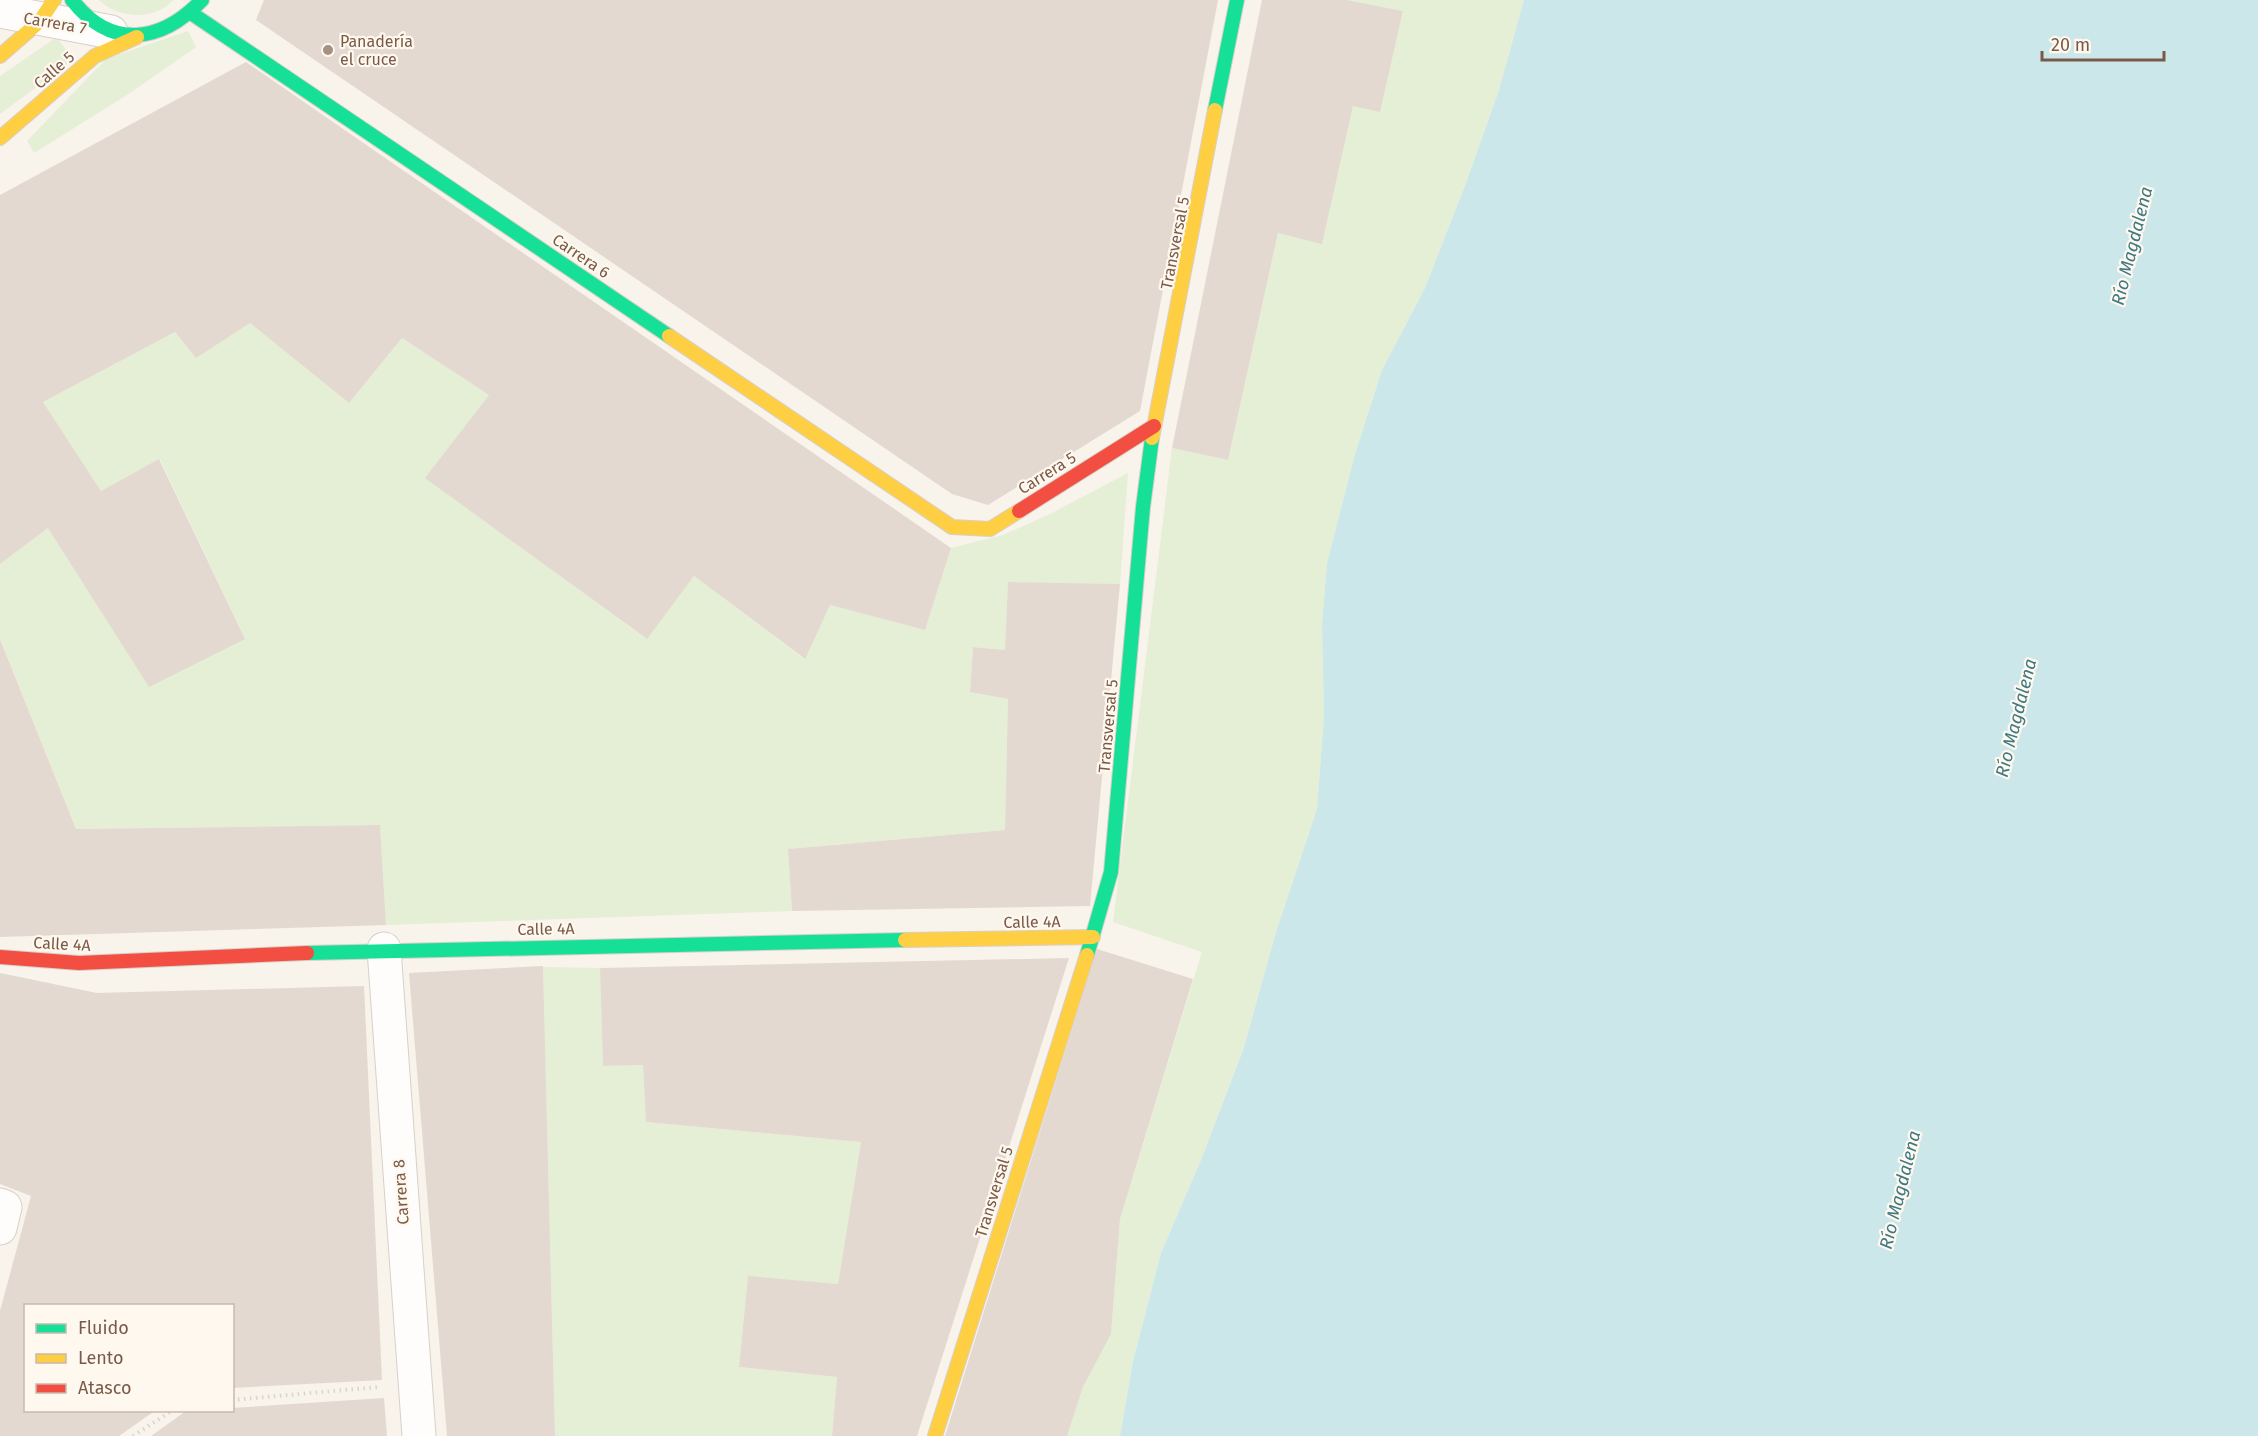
<svg xmlns="http://www.w3.org/2000/svg" width="2258" height="1436" font-family="'Fira Sans',sans-serif">
	<rect width="100%" height="100%" fill="#f8f3eb"/>
	<path fill="#e4efd5" d="M 99,0 L 173,0 C 155,21 118,19 99,0 Z
		M 1347,0 L 1524,0 L 1499,90 L 1466,183 L 1425,288 L 1382,370 L 1355,454 L 1327,563 L 1322,624 L 1324,716 L 1317,809 L 1276,932 L 1243,1049 L 1201,1160 L 1161,1253 L 1133,1360 L 1120,1436 L 1067,1436 L 1083,1387 L 1111,1334 L 1120,1219 L 1202,952 L 1113,922 L 1172,448 L 1228,460 L 1278,233 L 1322,243 L 1353,106 L 1380,111 L 1403,11 Z
		M 188,31 L 196,47 L 130,93 L 34,153 L 27,141 L 106,59 Z
		M 57,37 L 73,60 L 0,114 L 0,76 Z
		M 250,323 L 349,403 L 402,338 L 489,395 L 426,478 L 646,639 L 694,576 L 804,659 L 830,605 L 925,630 L 951,548 L 1003,535 L 1052,513 L 1128,473 L 1120,584 L 1008,583 L 1005,650 L 973,647 L 970,692 L 1008,699 L 1005,830 L 788,849 L 792,911 L 386,925 L 380,825 L 76,829 L 0,638 L 0,564 L 48,528 L 245,639 L 160,459 L 101,491 L 43,402 L 175,332 L 196,357 Z
		M 543,967 L 600,968 L 603,1066 L 643,1065 L 646,1122 L 861,1142 L 838,1284 L 748,1277 L 739,1367 L 837,1377 L 832,1436 L 555,1436 Z"/>
	<path fill="#cce7ea" d="M 1524,0 L 2258,0 L 2258,1436 L 1120,1436 L 1133,1361 L 1161,1253 L 1201,1160 L 1243,1050 L 1276,932 L 1317,809 L 1324,716 L 1322,624 L 1327,563 L 1355,454 L 1382,370 L 1425,288 L 1466,183 L 1499,90 Z"/>
	<path fill="#e3d9d0" d="M 264,0 L 1218,0 L 1140,411 L 988,505 L 952,494 L 256,20 Z
		M 1262,0 L 1347,0 L 1403,11 L 1380,112 L 1353,106 L 1322,244 L 1278,233 L 1228,460 L 1172,448 Z
		M 246,62 L 951,548 L 925,630 L 830,605 L 805,659 L 694,576 L 647,639 L 425,478 L 489,395 L 402,338 L 349,403 L 250,323 L 196,358 L 175,332 L 43,402 L 101,491 L 159,459 L 245,639 L 149,687 L 48,528 L 0,564 L 0,195 Z
		M 1008,582 L 1120,584 L 1090,906 L 792,911 L 788,849 L 1005,830 L 1008,699 L 970,692 L 973,647 L 1005,650 Z
		M 0,639 L 76,829 L 380,825 L 386,925 L 0,937 Z
		M 1097,949 L 1193,979 L 1120,1219 L 1111,1334 L 1083,1387 L 1067,1436 L 945,1436 Z
		M 1069,958 L 917,1436 L 832,1436 L 837,1377 L 739,1367 L 748,1276 L 838,1284 L 861,1142 L 646,1122 L 643,1065 L 603,1066 L 600,968 Z
		M 543,966 L 555,1436 L 447,1436 L 409,973 Z
		M 0,973 L 97,993 L 364,986 L 382,1380 L 232,1388 L 232,1306 L 26,1306 L 26,1410 L 156,1410 L 119,1436 L 0,1436 L 0,1311 L 31,1196 L 0,1184 Z
		M 384,1398 L 387,1436 L 151,1436 L 186,1411 L 232,1410 L 232,1408 Z"/>
	<g fill="none" stroke-linecap="round" stroke-linejoin="round">
		<g stroke="#d7d0c9" stroke-width="35">
			<path id="street" d="M 0,11 L 111,32
				M 384,949 L 419,1436
				M 0,1205 L 5,1207 L 0,1228"/>
		</g>
		<g stroke="#d8d0c8" stroke-width="16">
			<path id="fast" d="M 72,0 C 111,50 161,43 202,0
				M 191,13 L 669,336
				M 1215,110 L 1237,0
				M 307,953 L 905,940
				M 1087,955 L 1111,872 L 1143,507 L 1152,438"/>
		</g>
		<g stroke="#d8d0c8" stroke-width="16">
			<path id="slow" d="M 0,56 L 40,21 L 54,0
				M 0,138 L 95,56 L 137,37
				M 669,336 L 952,527 L 990,529 L 1019,511
				M 1152,438 L 1215,110
				M 905,940 L 1093,937
				M 935,1436 L 1087,955"/>
		</g>
		<g stroke="#d8d0c8" stroke-width="16">
			<path id="jam" d="M 1019,511 L 1154,426
				M 0,957 L 79,963 L 307,953"/>
		</g>
		<path stroke="#dbd3cd" stroke-width="4" stroke-dasharray="1.5 4.5" stroke-linecap="butt" d="M 232,1400 L 379,1387
			M 133,1436 L 173,1410"/>
		<use href="#street" stroke="#fefdfc" stroke-width="33"/>
		<use href="#fast" stroke="#16e098" stroke-width="14"/>
		<use href="#slow" stroke="#ffcf43" stroke-width="14"/>
		<use href="#jam" stroke="#f24e42" stroke-width="14"/>
	</g>
	<circle fill="#a59082" stroke="#fff8ee" stroke-width="2" cx="328" cy="50" r="6"/>
	<g text-anchor="middle" dominant-baseline="central" stroke-width="4.5" stroke-linejoin="round" paint-order="stroke">
		<g font-size="16" fill="#795a49" stroke="#fff8ee">
			<text transform="translate(55 23) rotate(10)">Carrera 7</text>
			<text transform="translate(54 70) rotate(-41)">Calle 5</text>
			<text transform="translate(1175 243) rotate(-79)">Transversal 5</text>
			<text transform="translate(581 256) rotate(34)">Carrera 6</text>
			<text transform="translate(1047 473) rotate(-32)">Carrera 5</text>
			<text transform="translate(1108 726) rotate(-85)">Transversal 5</text>
			<text transform="translate(1032 922) rotate(-1)">Calle 4A</text>
			<text transform="translate(546 929) rotate(-1)">Calle 4A</text>
			<text transform="translate(62 944) rotate(3)">Calle 4A</text>
			<text transform="translate(401 1192) rotate(-94)">Carrera 8</text>
			<text transform="translate(994 1192) rotate(-73)">Transversal 5</text>
		</g>
		<g font-size="16" fill="#795a49" stroke="#fff8ee" text-anchor="start">
			<text x="340" y="41">Panadería<tspan x="340" dy="18">el cruce</tspan></text>
		</g>
		<g font-size="18" font-style="italic" fill="#3e7a86" stroke="#fff8ee">
			<text transform="translate(2132 246) rotate(-76)">Río Magdalena</text>
			<text transform="translate(2016 718) rotate(-76)">Río Magdalena</text>
			<text transform="translate(1900 1190) rotate(-76)">Río Magdalena</text>
		</g>
	</g>
	<rect x="24" y="1304" width="210" height="108" fill="#fff8ee" stroke="#c9b9ac" stroke-width="1.5"/>
	<rect x="36" y="1324" width="30" height="9" fill="#16e098" stroke="#c9b9ac" stroke-width="1.5"/>
	<text x="78" y="1334" font-size="18" fill="#795a49">Fluido</text>
	<rect x="36" y="1354" width="30" height="9" fill="#ffcf43" stroke="#c9b9ac" stroke-width="1.5"/>
	<text x="78" y="1364" font-size="18" fill="#795a49">Lento</text>
	<rect x="36" y="1384" width="30" height="9" fill="#f24e42" stroke="#c9b9ac" stroke-width="1.5"/>
	<text x="78" y="1394" font-size="18" fill="#795a49">Atasco</text>
	<path d="M2042 51v9h122v-9" fill="none" stroke="#795a49" stroke-width="3"/>
	<text x="2051" y="51" font-size="18" fill="#795a49" stroke="#fff8ee" stroke-width="4.5" paint-order="stroke">20 m</text>
</svg>
